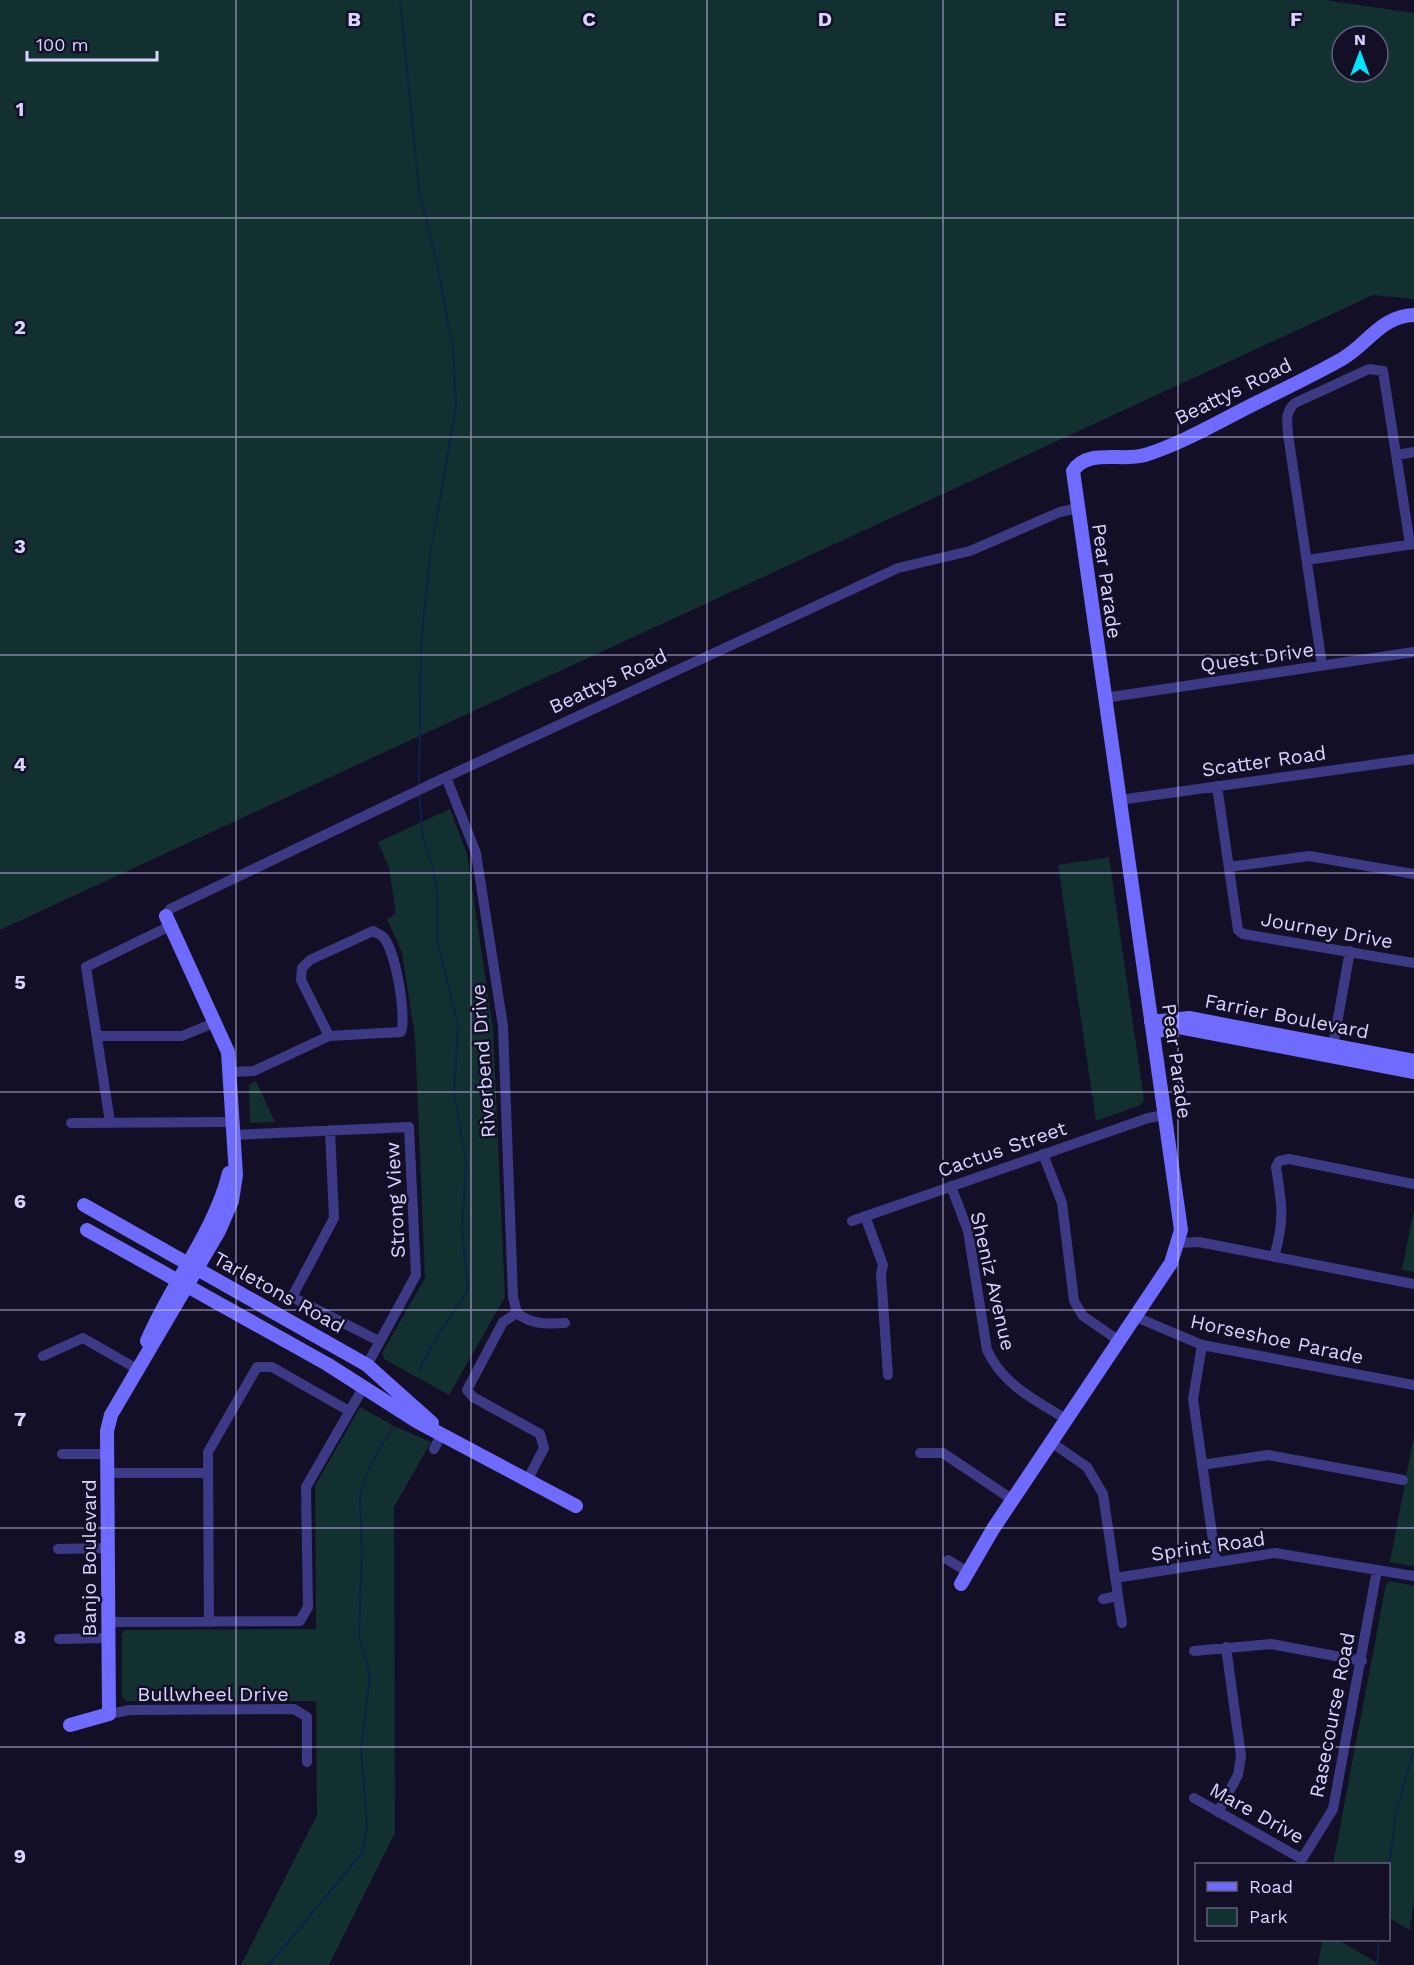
<svg xmlns="http://www.w3.org/2000/svg" width="1414" height="1965" font-family="'Work Sans',sans-serif">
	<rect width="100%" height="100%" fill="#130f26"/>
	<path fill="#12302f" fill-rule="evenodd" d="M 0,0 L 1324,0 L 1414,13 L 1414,299 L 1373,295 L 0,930 ZM 1342,36 L 1378,36 L 1378,72 L 1342,72 Z
		M 450,809 L 467,854 L 493,1029 L 505,1297 L 449,1395 L 384,1359 L 382,1353 L 425,1278 L 415,1037 L 402,953 L 387,919 L 396,914 L 389,868 L 378,842 Z
		M 1109,857 L 1144,1100 L 1141,1105 L 1096,1121 L 1058,865 Z
		M 256,1081 L 275,1122 L 250,1123 L 249,1085 Z
		M 1414,1209 L 1414,1272 L 1402,1270 Z
		M 360,1407 L 396,1427 L 431,1442 L 394,1507 L 395,1833 L 329,1965 L 241,1965 L 317,1815 L 316,1701 L 126,1701 L 122,1697 L 122,1634 L 125,1630 L 316,1629 L 315,1486 Z
		M 1414,1435 L 1414,1565 L 1412,1566 L 1390,1562 Z
		M 1390,1581 L 1414,1586 L 1414,1899 L 1410,1930 L 1389,1918 L 1388,1864 L 1333,1864 L 1386,1584 Z
		M 1322,1940 L 1338,1940 L 1381,1965 L 1318,1965 Z"/>
	<g fill="none" stroke-linecap="round" stroke-linejoin="round">
		<path stroke="#0c2248" stroke-width="2" d="M 400,0 L 419,190 L 437,263 L 453,349 L 456,407 L 430,555 L 421,642 L 419,785
			M 418,1372 L 438,1335 L 467,1292 L 467,1281 L 462,1229 L 466,1162 L 454,1092 L 458,1026 L 437,939 L 437,891 L 432,865 L 423,839 L 419,793
			M 1388,1876 L 1396,1813 L 1414,1749
			M 269,1965 L 362,1853 L 367,1825 L 361,1750 L 370,1675 L 359,1636 L 362,1550 L 360,1494 L 369,1468 L 393,1426
			M 1377,1965 L 1379,1940"/>
		<path stroke="#3d3a85" stroke-width="10" d="M 1397,455 L 1414,452
			M 1307,560 L 1414,544
			M 1322,665 L 1288,434 C 1287,421 1285,412 1295,403 L 1369,369 L 1383,371 L 1410,544
			M 1104,698 L 1414,652
			M 446,777 L 476,853 L 503,1026 L 513,1297 L 517,1313
			M 1217,786 L 1238,930 L 1243,934 L 1414,963
			M 1119,800 L 1414,759
			M 1229,867 L 1309,856 L 1414,874
			M 166,916 L 170,909 L 442,779 L 898,568 L 970,551 L 1060,512 L 1078,508
			M 97,1036 L 182,1036 L 216,1022
			M 1332,1051 L 1350,951
			M 231,1072 L 254,1071 L 329,1036 L 401,1032 C 407,1017 395,946 382,936 C 380,934 376,933 373,931 L 310,960 L 302,968 L 301,980 L 329,1036
			M 110,1122 L 86,967 L 170,926
			M 71,1123 L 232,1122
			M 330,1130 L 334,1218 L 292,1297 L 379,1341
			M 233,1135 L 409,1127 L 416,1275 L 367,1365
			M 1043,1154 L 1062,1203 L 1074,1301 L 1083,1316 L 1118,1340
			M 951,1186 L 968,1231 L 987,1350 C 1003,1385 1035,1400 1066,1419
			M 865,1216 L 883,1265 L 881,1274 L 888,1375
			M 852,1221 L 1148,1118 L 1165,1115
			M 1179,1243 L 1199,1242 L 1414,1284
			M 1274,1257 C 1285,1219 1282,1205 1276,1167 L 1279,1161 L 1289,1159 L 1414,1184
			M 517,1313 L 503,1322 L 467,1390 L 473,1397 L 540,1434 L 544,1448 L 528,1479
			M 517,1313 C 532,1325 546,1324 565,1323
			M 1136,1317 L 1202,1345 L 1414,1385
			M 1202,1345 L 1193,1399 L 1216,1562
			M 43,1356 L 83,1338 L 137,1369
			M 1051,1442 L 1087,1467 L 1103,1494 L 1122,1623
			M 434,1449 L 442,1433
			M 920,1453 L 943,1453 L 1013,1500
			M 62,1454 L 108,1454
			M 1202,1465 L 1268,1455 L 1403,1480
			M 108,1473 L 208,1473
			M 58,1549 L 108,1548
			M 948,1560 L 968,1572
			M 1115,1578 L 1275,1553 L 1414,1576
			M 1103,1599 L 1117,1596
			M 108,1622 L 300,1621 L 308,1607 L 306,1487 L 363,1388
			M 209,1622 L 208,1452 L 257,1367 L 272,1367 L 349,1411
			M 59,1639 L 108,1638
			M 1194,1651 L 1271,1644 L 1362,1661
			M 109,1714 L 130,1710 L 294,1709 L 307,1717 L 307,1762
			M 1194,1798 L 1302,1859 L 1333,1809 L 1377,1570
			M 1218,1812 L 1238,1775 L 1241,1756 L 1226,1647"/>
		<path stroke="#6f6bff" stroke-width="14" d="M 1151,1022 L 1189,1018 L 1414,1061
			M 1153,1032 L 1179,1027 L 1414,1072
			M 84,1205 L 367,1365 L 432,1423
			M 87,1230 L 327,1364 L 418,1422 L 576,1506
			M 147,1341 C 171,1284 215,1231 229,1173
			M 961,1584 L 993,1529 L 1171,1263 L 1181,1230 L 1073,471 C 1088,448 1121,462 1145,455 C 1180,444 1215,424 1248,407 C 1280,391 1312,376 1342,359 C 1368,344 1381,316 1414,315
			M 70,1725 L 109,1714 L 107,1431 L 111,1415 L 219,1231 L 232,1201 L 236,1175 L 228,1052 L 166,916"/>
	</g>
	<path fill="none" stroke="#d9d4ff" stroke-width="1.5" stroke-opacity="0.55" d="M 236,0 L 236,1965M 471,0 L 471,1965M 707,0 L 707,1965M 943,0 L 943,1965M 1178,0 L 1178,1965M 0,218 L 1414,218M 0,437 L 1414,437M 0,655 L 1414,655M 0,873 L 1414,873M 0,1092 L 1414,1092M 0,1310 L 1414,1310M 0,1528 L 1414,1528M 0,1747 L 1414,1747"/>
	<g text-anchor="middle" dominant-baseline="central" stroke-width="5" stroke-linejoin="round" paint-order="stroke">
		<g font-size="20" fill="#d9d4ff" stroke="#130f26">
			<text transform="translate(1233 391) rotate(-26)">Beattys Road</text>
			<text transform="translate(1107 581) rotate(82)">Pear Parade</text>
			<text transform="translate(1257 657) rotate(-8)">Quest Drive</text>
			<text transform="translate(608 681) rotate(-25)">Beattys Road</text>
			<text transform="translate(1264 761) rotate(-8)">Scatter Road</text>
			<text transform="translate(1327 930) rotate(10)">Journey Drive</text>
			<text transform="translate(1287 1016) rotate(11)">Farrier Boulevard</text>
			<text transform="translate(483 1061) rotate(-94)">Riverbend Drive</text>
			<text transform="translate(1177 1061) rotate(82)">Pear Parade</text>
			<text transform="translate(1002 1149) rotate(-19)">Cactus Street</text>
			<text transform="translate(395 1200) rotate(-93)">Strong View</text>
			<text transform="translate(993 1281) rotate(77)">Sheniz Avenue</text>
			<text transform="translate(279 1292) rotate(29)">Tarletons Road</text>
			<text transform="translate(1277 1339) rotate(12)">Horseshoe Parade</text>
			<text transform="translate(1208 1546) rotate(-8)">Sprint Road</text>
			<text transform="translate(89 1558) rotate(-90)">Banjo Boulevard</text>
			<text x="213" y="1694">Bullwheel Drive</text>
			<text transform="translate(1332 1715) rotate(-79)">Rasecourse Road</text>
			<text transform="translate(1257 1813) rotate(29)">Mare Drive</text>
		</g>
	</g>
	<g font-size="20" text-anchor="middle" font-weight="bold" fill="#d9d4ff" stroke="#130f26" stroke-width="5" stroke-linejoin="round" paint-order="stroke">
		<text x="354" y="26">B</text>
		<text x="589" y="26">C</text>
		<text x="825" y="26">D</text>
		<text x="1060" y="26">E</text>
		<text x="1296" y="26">F</text>
		<text x="20" y="116">1</text>
		<text x="20" y="334">2</text>
		<text x="20" y="553">3</text>
		<text x="20" y="771">4</text>
		<text x="20" y="989">5</text>
		<text x="20" y="1208">6</text>
		<text x="20" y="1426">7</text>
		<text x="20" y="1644">8</text>
		<text x="20" y="1863">9</text>
	</g>
	<rect x="1195" y="1863" width="195" height="78" fill="#130f26" stroke="#625e7d" stroke-width="1.5"/>
	<rect x="1207" y="1882" width="30" height="9" fill="#6f6bff" stroke="#625e7d" stroke-width="1.5"/>
	<text x="1249" y="1893" font-size="18" fill="#d9d4ff">Road</text>
	<rect x="1207" y="1908" width="30" height="18" fill="#12302f" stroke="#625e7d" stroke-width="1.5"/>
	<text x="1249" y="1923" font-size="18" fill="#d9d4ff">Park</text>
	<g transform="translate(1360 54)"><circle r="28" fill="#130f26" stroke="#625e7d" stroke-width="1.5"/>
	<path d="M0-4.5L10 22L0 15L-10 22Z" fill="#00e5ff"/>
	<text y="-9" font-size="16" font-weight="bold" text-anchor="middle" fill="#d9d4ff">N</text>
	</g>
	<path d="M27 51v9h130v-9" fill="none" stroke="#d9d4ff" stroke-width="3"/>
	<text x="36" y="51" font-size="18" fill="#d9d4ff" stroke="#130f26" stroke-width="4.5" paint-order="stroke">100 m</text>
</svg>
